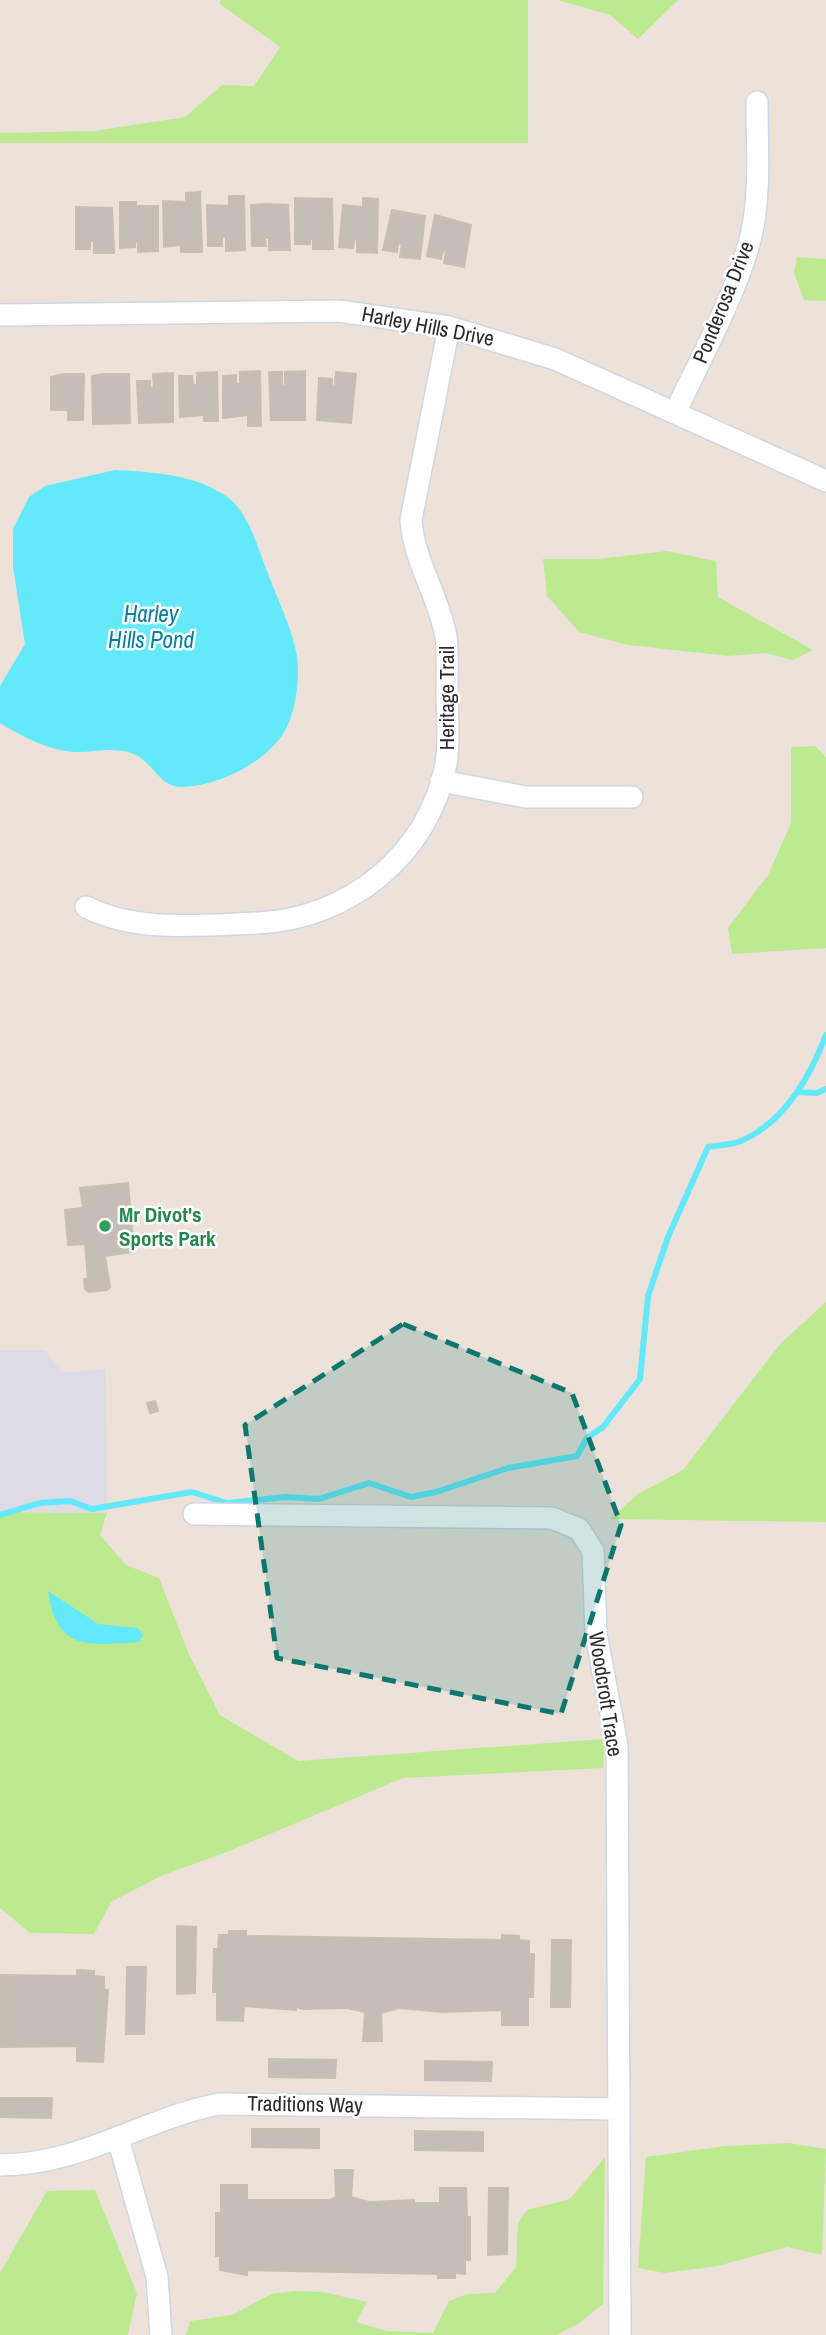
<svg xmlns="http://www.w3.org/2000/svg" width="826" height="2335" font-family="'Archivo Narrow',sans-serif">
	<rect width="100%" height="100%" fill="#ede2da"/>
	<path fill="#dddbe5" d="M 0,1350 L 45,1350 L 62,1373 L 106,1369 L 107,1513 L 0,1512 Z"/>
	<path fill="#bde991" d="M 221,0 L 528,0 L 528,143 L 0,143 L 0,133 L 94,131 L 185,117 L 222,85 L 254,86 L 280,47 L 220,4 Z
		M 558,0 L 678,0 L 638,39 L 610,15 Z
		M 797,257 L 826,259 L 826,301 L 804,300 L 794,273 Z
		M 667,551 L 716,561 L 718,597 L 813,650 L 793,660 L 765,653 L 729,656 L 628,645 L 579,632 L 547,596 L 543,559 L 597,559 Z
		M 815,746 L 826,757 L 826,948 L 732,954 L 728,928 L 768,875 L 791,823 L 791,747 Z
		M 826,1302 L 826,1522 L 610,1519 L 638,1494 L 683,1470 L 780,1344 Z
		M 0,1512 L 107,1513 L 100,1535 L 126,1565 L 159,1578 L 188,1652 L 220,1715 L 298,1761 L 605,1739 L 603,1768 L 403,1778 L 227,1852 L 163,1875 L 111,1902 L 94,1934 L 30,1933 L 0,1908 Z
		M 789,2143 L 826,2149 L 822,2255 L 787,2247 L 718,2266 L 665,2273 L 638,2268 L 646,2157 L 725,2146 Z
		M 605,2157 L 603,2304 L 578,2324 L 556,2335 L 186,2335 L 190,2321 L 232,2315 L 271,2294 L 294,2291 L 323,2292 L 367,2302 L 356,2322 L 387,2331 L 433,2333 L 449,2301 L 467,2294 L 495,2293 L 516,2267 L 518,2223 L 527,2210 L 570,2199 Z
		M 95,2190 L 137,2293 L 128,2335 L 0,2335 L 0,2273 L 47,2191 Z"/>
	<path fill="#63e9fa" d="M 115,470 C 152,472 191,474 223,494 C 248,509 257,546 267,571 C 277,599 292,627 297,656 C 300,679 296,714 283,734 C 263,764 218,786 182,787 C 159,788 152,759 131,753 C 114,747 96,752 79,752 C 54,753 20,736 0,723 L 0,686 L 25,644 L 13,567 L 13,529 L 29,497 L 45,486 Z
		M 48,1591 L 98,1624 L 138,1628 L 143,1635 L 139,1642 C 87,1645 57,1652 48,1591 Z"/>
	<g fill="none" stroke-linecap="round" stroke-linejoin="round">
		<path stroke="#63e9fa" stroke-width="6" d="M 797,1092 L 817,1093 L 826,1089
			M 0,1515 L 40,1503 L 70,1501 L 92,1509 L 192,1492 L 227,1503 L 286,1497 L 319,1499 L 369,1483 L 411,1497 L 436,1492 L 508,1468 L 577,1456 L 587,1438 L 603,1427 L 640,1379 L 648,1296 L 668,1237 L 708,1147 C 718,1145 732,1145 741,1141 C 785,1122 810,1077 826,1035"/>
	</g>
	<path fill="#c5beb6" stroke="#c9beb4" stroke-width="2" d="M 200,192 L 202,252 L 181,252 L 181,245 L 164,247 L 163,201 L 186,202 L 186,193 Z
		M 229,196 L 244,196 L 245,250 L 226,251 L 226,237 L 222,237 L 222,246 L 208,246 L 207,205 L 229,206 Z
		M 295,198 L 332,199 L 333,249 L 313,249 L 313,239 L 310,239 L 310,244 L 295,244 Z
		M 363,198 L 378,199 L 377,253 L 357,252 L 357,240 L 354,239 L 353,248 L 339,247 L 343,205 L 363,207 Z
		M 120,202 L 136,202 L 136,206 L 158,206 L 158,251 L 138,252 L 138,242 L 135,242 L 135,247 L 120,248 Z
		M 265,204 L 288,205 L 290,250 L 269,250 L 269,238 L 265,238 L 266,246 L 252,246 L 251,205 Z
		M 76,207 L 112,208 L 114,253 L 94,253 L 94,241 L 90,241 L 90,249 L 76,249 Z
		M 392,210 L 425,216 L 420,259 L 400,257 L 402,244 L 398,243 L 397,252 L 383,250 Z
		M 435,215 L 471,225 L 464,267 L 444,263 L 446,251 L 443,250 L 441,259 L 427,256 Z
		M 260,371 L 261,426 L 248,426 L 248,415 L 223,418 L 223,376 L 236,375 L 236,384 L 240,384 L 240,372 Z
		M 305,371 L 305,420 L 271,420 L 269,372 L 282,372 L 282,386 L 285,386 L 285,372 Z
		M 217,372 L 218,421 L 204,421 L 204,415 L 180,417 L 179,376 L 192,376 L 193,385 L 197,385 L 197,373 Z
		M 336,372 L 356,374 L 351,423 L 317,420 L 319,378 L 332,379 L 332,386 L 335,386 Z
		M 173,373 L 173,422 L 139,423 L 137,381 L 150,381 L 150,388 L 154,388 L 153,374 Z
		M 64,374 L 84,374 L 83,420 L 68,420 L 68,410 L 51,410 L 51,377 Z
		M 103,374 L 129,374 L 130,423 L 93,424 L 92,376 Z
		M 128,1183 L 134,1252 L 105,1256 L 110,1287 L 107,1290 L 89,1292 L 85,1289 L 84,1279 L 88,1279 L 85,1244 L 68,1245 L 65,1210 L 83,1208 L 80,1188 Z
		M 155,1401 L 158,1411 L 150,1413 L 147,1403 Z
		M 177,1926 L 196,1927 L 195,1993 L 177,1994 Z
		M 229,1931 L 246,1931 L 246,1936 L 502,1940 L 502,1935 L 519,1936 L 519,1940 L 529,1941 L 529,1954 L 534,1954 L 533,1997 L 528,1997 L 528,2025 L 502,2025 L 502,2010 L 443,2012 L 399,2008 L 381,2013 L 382,2041 L 363,2041 L 365,2012 L 347,2008 L 303,2009 L 296,2007 L 296,2010 L 244,2006 L 243,2021 L 217,2020 L 217,1992 L 213,1992 L 214,1949 L 218,1949 L 219,1935 L 229,1935 Z
		M 552,1940 L 571,1940 L 570,2007 L 551,2007 Z
		M 127,1967 L 146,1967 L 144,2034 L 126,2034 Z
		M 77,1970 L 94,1971 L 94,1976 L 104,1977 L 104,1990 L 108,1990 L 103,2062 L 77,2061 L 77,2046 L 0,2047 L 0,1975 L 77,1976 Z
		M 269,2059 L 336,2060 L 335,2078 L 269,2077 Z
		M 425,2061 L 492,2062 L 491,2081 L 425,2080 Z
		M 0,2098 L 52,2098 L 51,2118 L 0,2117 Z
		M 252,2129 L 319,2129 L 319,2148 L 252,2147 Z
		M 415,2131 L 483,2132 L 483,2151 L 415,2150 Z
		M 335,2170 L 353,2170 L 351,2197 L 369,2202 L 414,2200 L 414,2203 L 440,2203 L 440,2188 L 466,2188 L 467,2217 L 470,2217 L 470,2260 L 465,2260 L 465,2274 L 455,2273 L 455,2278 L 438,2278 L 438,2274 L 247,2270 L 247,2275 L 220,2270 L 220,2256 L 216,2256 L 216,2213 L 221,2213 L 221,2185 L 247,2185 L 247,2200 L 330,2200 L 336,2197 Z
		M 489,2188 L 508,2188 L 507,2254 L 488,2255 Z"/>
	<g fill="none" stroke-linecap="round" stroke-linejoin="round">
		<g stroke="#cfd6e4" stroke-width="24">
			<path id="minor" d="M 0,315 L 339,311 L 449,327 L 555,359 L 826,481
				M 675,413 C 700,359 746,277 754,220 C 760,182 757,141 757,102
				M 441,781 L 526,797 L 632,797
				M 86,907 C 138,933 201,925 258,923 C 348,919 429,855 446,764 C 450,740 447,714 447,690 C 447,672 448,654 446,637 C 439,596 414,562 411,520 L 449,327
				M 194,1514 L 552,1518 L 579,1529 L 593,1551 L 596,1634 L 617,1745 L 620,2335
				M 118,2138 L 157,2277 L 161,2335
				M 0,2165 C 81,2165 142,2119 219,2104 L 619,2109"/>
		</g>
		<use href="#minor" stroke="#fff" stroke-width="21"/>
	</g>
	<path fill="#0f766e" fill-opacity="0.2" stroke="#0f766e" stroke-width="5" stroke-dasharray="14 9" stroke-linejoin="round" d="M 403,1324 L 572,1393 L 621,1525 L 561,1714 L 277,1658 L 245,1425 Z"/>
	<circle fill="#2e9e5b" stroke="#fff" stroke-width="2.5" cx="105" cy="1226" r="7"/>
	<g text-anchor="middle" dominant-baseline="central" stroke-width="5" stroke-linejoin="round" paint-order="stroke">
		<g font-size="21" fill="#2a2a2a" stroke="#fff">
			<text transform="translate(723 302) rotate(-68)">Ponderosa Drive</text>
			<text transform="translate(428 326) rotate(11)">Harley Hills Drive</text>
			<text transform="translate(446 698) rotate(-90)">Heritage Trail</text>
			<text transform="translate(606 1694) rotate(81)">Woodcroft Trace</text>
			<text transform="translate(305 2104) rotate(1)">Traditions Way</text>
		</g>
		<g font-size="21" font-weight="bold" fill="#27864d" stroke="#fff" text-anchor="start">
			<text x="119" y="1214">Mr Divot's<tspan x="119" dy="24">Sports Park</tspan></text>
		</g>
		<g font-size="23" font-style="italic" fill="#0281a0" stroke="#fff">
			<text x="151" y="613">Harley<tspan x="151" dy="26">Hills Pond</tspan></text>
		</g>
	</g>
</svg>
